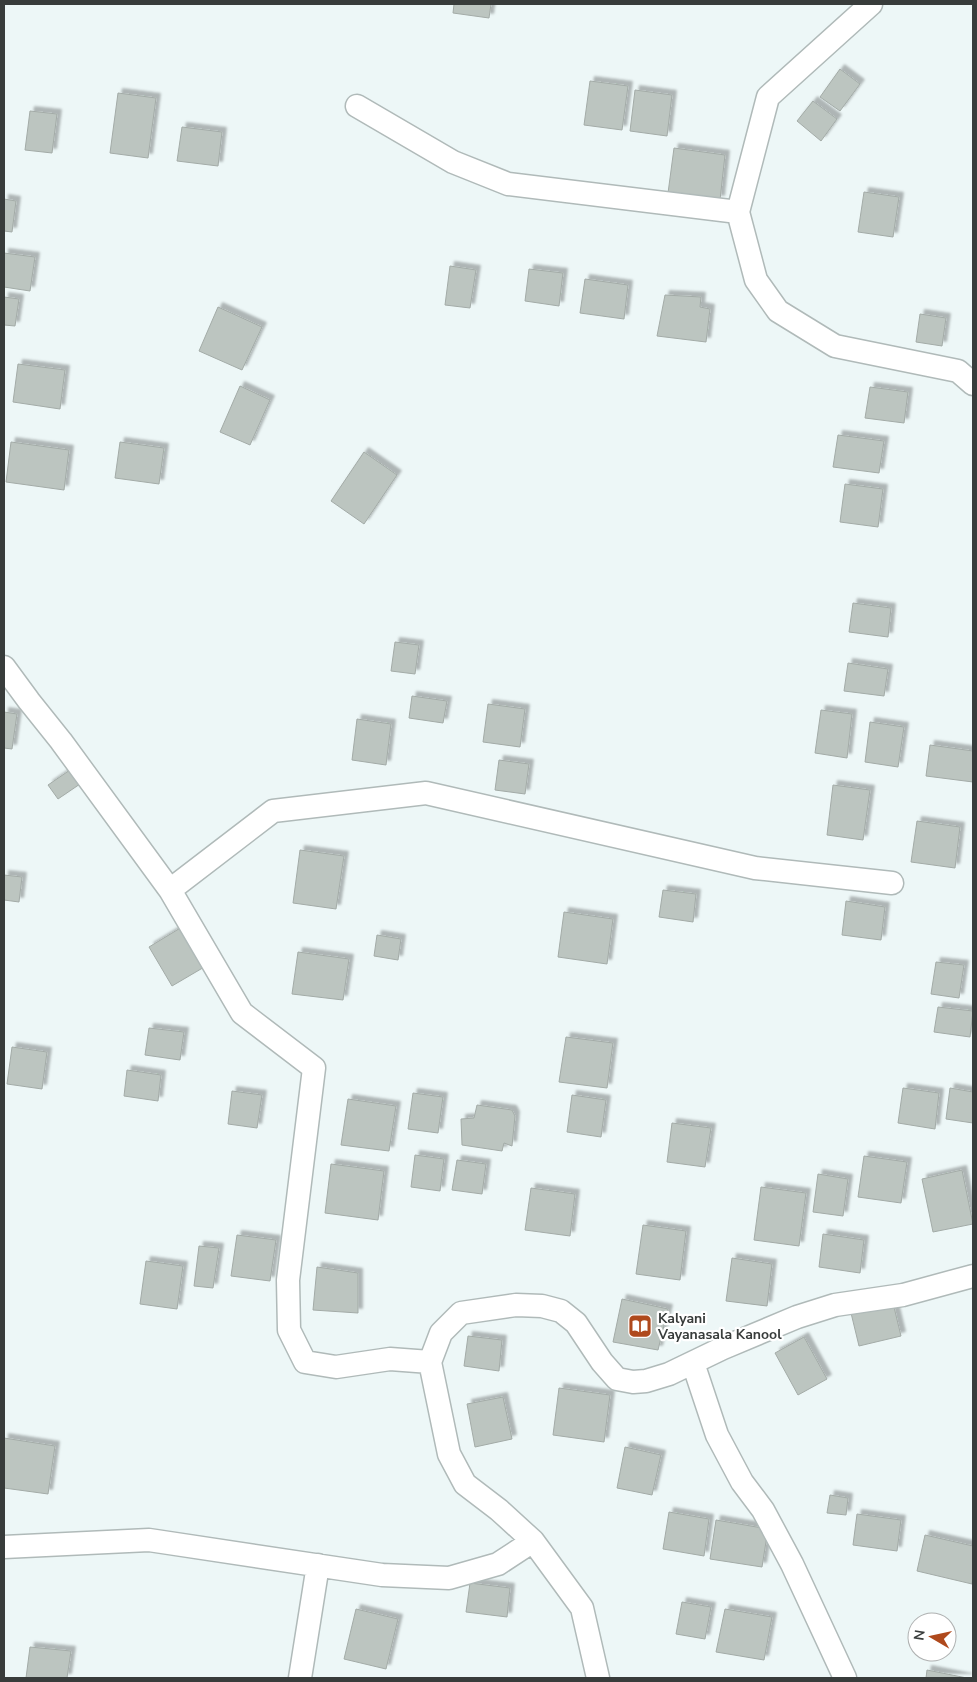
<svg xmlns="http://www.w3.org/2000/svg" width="977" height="1682" font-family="'Nunito Sans',sans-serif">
	<defs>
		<filter id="shadow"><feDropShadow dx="4.5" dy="-4.5" stdDeviation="1" flood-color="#0004"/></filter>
	</defs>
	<rect width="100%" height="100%" fill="#edf7f7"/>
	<path fill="#bcc5c0" stroke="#a3aba7" filter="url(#shadow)" d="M 454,4 L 491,4 L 489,18 L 453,13 Z
		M 840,69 L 860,84 L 840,111 L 820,97 Z
		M 590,81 L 628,86 L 622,130 L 584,125 Z
		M 635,90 L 672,95 L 667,136 L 630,131 Z
		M 118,93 L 156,98 L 148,158 L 110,153 Z
		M 813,101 L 837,119 L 821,141 L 797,121 Z
		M 30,111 L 57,114 L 52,153 L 25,150 Z
		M 182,127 L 222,132 L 218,166 L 177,161 Z
		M 674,148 L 725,155 L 720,200 L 668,193 Z
		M 864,192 L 899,197 L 893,237 L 858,232 Z
		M 4,199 L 16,201 L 12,232 L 4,231 Z
		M 4,253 L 35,257 L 30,291 L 4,287 Z
		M 450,266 L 476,270 L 470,308 L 445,305 Z
		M 529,269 L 563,273 L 559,306 L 525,301 Z
		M 585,279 L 628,285 L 624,319 L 580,313 Z
		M 665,295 L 701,297 L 700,307 L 710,309 L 706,342 L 657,336 Z
		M 4,297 L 19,299 L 15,326 L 4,325 Z
		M 218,307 L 262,327 L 242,370 L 199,351 Z
		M 920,314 L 946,318 L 942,346 L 916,342 Z
		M 18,364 L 65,370 L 60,409 L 13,402 Z
		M 240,386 L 270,400 L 250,445 L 220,432 Z
		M 870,387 L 908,392 L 904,423 L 865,418 Z
		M 838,435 L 884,441 L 879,473 L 833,467 Z
		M 11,442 L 69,450 L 64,490 L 6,482 Z
		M 120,442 L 164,448 L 159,484 L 115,478 Z
		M 364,452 L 397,475 L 364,524 L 331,501 Z
		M 845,484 L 883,489 L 878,527 L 840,522 Z
		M 853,603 L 891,608 L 888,637 L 849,632 Z
		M 395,642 L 419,645 L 415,674 L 391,671 Z
		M 848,663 L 888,669 L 884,696 L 844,691 Z
		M 412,696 L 447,701 L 443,723 L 409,718 Z
		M 488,704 L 525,709 L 520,747 L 483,742 Z
		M 821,710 L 852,714 L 847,758 L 815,753 Z
		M 4,712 L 17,714 L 12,749 L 4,748 Z
		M 357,719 L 391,724 L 386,765 L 352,760 Z
		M 870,722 L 904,727 L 898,767 L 865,762 Z
		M 930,745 L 973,751 L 973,782 L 926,776 Z
		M 499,760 L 529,764 L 525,794 L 495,790 Z
		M 70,770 L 80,784 L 58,799 L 48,785 Z
		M 833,785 L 870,790 L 863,840 L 827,835 Z
		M 917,821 L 960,827 L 955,868 L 911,862 Z
		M 300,850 L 344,856 L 336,909 L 293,903 Z
		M 4,875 L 22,877 L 19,902 L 4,900 Z
		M 663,890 L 696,894 L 693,922 L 659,917 Z
		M 846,901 L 885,907 L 881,940 L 842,935 Z
		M 564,912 L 613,919 L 607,964 L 558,957 Z
		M 182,927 L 206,966 L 172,986 L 149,947 Z
		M 377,935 L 401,939 L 398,960 L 374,956 Z
		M 298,952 L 349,959 L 343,1000 L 292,994 Z
		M 936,962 L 964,965 L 959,998 L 931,994 Z
		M 938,1007 L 973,1011 L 970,1037 L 934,1032 Z
		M 149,1028 L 184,1032 L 180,1060 L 145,1055 Z
		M 566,1037 L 613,1043 L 607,1088 L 559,1082 Z
		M 12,1047 L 47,1052 L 42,1089 L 7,1084 Z
		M 127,1070 L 161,1075 L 158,1101 L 124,1096 Z
		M 903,1088 L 939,1093 L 935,1129 L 898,1123 Z
		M 950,1088 L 973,1092 L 973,1123 L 946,1119 Z
		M 232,1091 L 262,1095 L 257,1128 L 228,1124 Z
		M 413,1093 L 443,1097 L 438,1133 L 408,1129 Z
		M 572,1095 L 606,1100 L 601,1137 L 567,1132 Z
		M 348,1099 L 396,1106 L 389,1151 L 341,1145 Z
		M 477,1105 L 512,1110 L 515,1116 L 512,1146 L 504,1143 L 502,1151 L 462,1145 L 461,1119 L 474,1118 Z
		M 672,1123 L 711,1128 L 705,1167 L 667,1162 Z
		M 415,1155 L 444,1159 L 440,1191 L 411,1187 Z
		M 864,1156 L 907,1162 L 901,1203 L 858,1197 Z
		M 457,1160 L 486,1164 L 482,1194 L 452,1190 Z
		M 331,1164 L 384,1171 L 378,1220 L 325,1213 Z
		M 962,1170 L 973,1224 L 933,1232 L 922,1179 Z
		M 818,1174 L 848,1179 L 843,1216 L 813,1212 Z
		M 761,1187 L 806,1193 L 799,1246 L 754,1240 Z
		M 531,1188 L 575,1194 L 570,1236 L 525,1230 Z
		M 643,1225 L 686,1231 L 680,1280 L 636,1274 Z
		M 823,1234 L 864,1240 L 860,1273 L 819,1267 Z
		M 237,1235 L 276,1240 L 270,1281 L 231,1276 Z
		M 199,1246 L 219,1248 L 213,1288 L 194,1286 Z
		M 732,1258 L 772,1264 L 767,1306 L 726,1301 Z
		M 146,1261 L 183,1266 L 177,1309 L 140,1304 Z
		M 317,1267 L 358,1273 L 358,1313 L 313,1310 Z
		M 622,1299 L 668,1309 L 658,1350 L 613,1342 Z
		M 893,1303 L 901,1336 L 859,1346 L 851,1313 Z
		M 468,1336 L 502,1340 L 499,1371 L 464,1366 Z
		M 804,1337 L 827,1379 L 798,1395 L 775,1353 Z
		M 559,1388 L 610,1395 L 604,1442 L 553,1435 Z
		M 503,1397 L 512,1439 L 475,1447 L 467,1404 Z
		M 4,1438 L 55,1446 L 48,1494 L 4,1488 Z
		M 625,1447 L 661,1455 L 652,1495 L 617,1488 Z
		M 830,1495 L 848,1498 L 846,1515 L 827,1513 Z
		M 669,1512 L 709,1519 L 704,1556 L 663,1549 Z
		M 857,1514 L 901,1520 L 897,1551 L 853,1545 Z
		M 716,1520 L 768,1529 L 762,1567 L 710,1559 Z
		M 925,1535 L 973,1546 L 973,1577 L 972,1584 L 917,1571 Z
		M 470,1583 L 510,1588 L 507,1617 L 466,1612 Z
		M 682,1602 L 711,1607 L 705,1639 L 676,1634 Z
		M 356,1609 L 398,1619 L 386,1669 L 344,1659 Z
		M 725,1609 L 772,1617 L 764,1660 L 716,1652 Z
		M 30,1647 L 71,1651 L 67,1678 L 26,1678 Z
		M 927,1670 L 967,1678 L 926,1678 Z"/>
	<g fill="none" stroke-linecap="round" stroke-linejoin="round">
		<g stroke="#b0bab9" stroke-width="25">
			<path id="street" d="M 871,4 L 768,97 L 738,212 L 756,280 L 778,311 L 835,346 L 958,371 L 973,384
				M 357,106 L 453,162 L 508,184 L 738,212
				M 4,667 L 29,701 L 61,741 L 170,890 L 242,1013 L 314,1068 L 288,1280 L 289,1330 L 305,1362 L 336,1367 L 390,1359 L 430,1362 L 449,1454 L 465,1484 L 499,1510 L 533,1541 L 498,1564 L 449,1578 L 382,1575 L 149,1540 L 4,1547
				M 170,890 L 273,811 L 426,793 L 755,868 L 892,883
				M 430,1362 L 441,1333 L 461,1313 L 516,1305 L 542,1306 L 561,1311 L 576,1323 L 602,1362 L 617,1379 L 633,1382 L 646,1381 L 669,1374 L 723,1348 L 797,1317 L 835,1305 L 903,1295 L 973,1276
				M 693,1363 L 717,1435 L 742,1482 L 763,1510 L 792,1564 L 845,1678
				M 533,1541 L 582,1608 L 598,1678
				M 300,1678 L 318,1565"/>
		</g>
		<use href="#street" stroke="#fff" stroke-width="22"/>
	</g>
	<defs>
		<g id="library-square" transform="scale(1.25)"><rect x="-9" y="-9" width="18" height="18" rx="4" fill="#af491c" stroke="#fff"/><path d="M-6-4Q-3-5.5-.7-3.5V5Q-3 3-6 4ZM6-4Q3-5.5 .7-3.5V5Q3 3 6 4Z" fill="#fff"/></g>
	</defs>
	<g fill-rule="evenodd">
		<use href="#library-square" x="640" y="1326"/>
	</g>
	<g text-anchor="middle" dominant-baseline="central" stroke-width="4.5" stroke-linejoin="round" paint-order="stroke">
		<g font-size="14" font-weight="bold" fill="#383c3b" stroke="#fff" text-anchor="start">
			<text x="658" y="1318">Kalyani<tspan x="658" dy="16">Vayanasala Kanool</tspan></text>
		</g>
	</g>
	<rect width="977" height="1682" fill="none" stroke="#383c3b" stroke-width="10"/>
	<g transform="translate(932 1637) rotate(279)"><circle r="24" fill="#ffffff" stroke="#afb1b1"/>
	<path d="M0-4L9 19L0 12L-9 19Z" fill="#af491c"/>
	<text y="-8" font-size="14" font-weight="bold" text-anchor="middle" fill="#383c3b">N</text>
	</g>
</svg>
